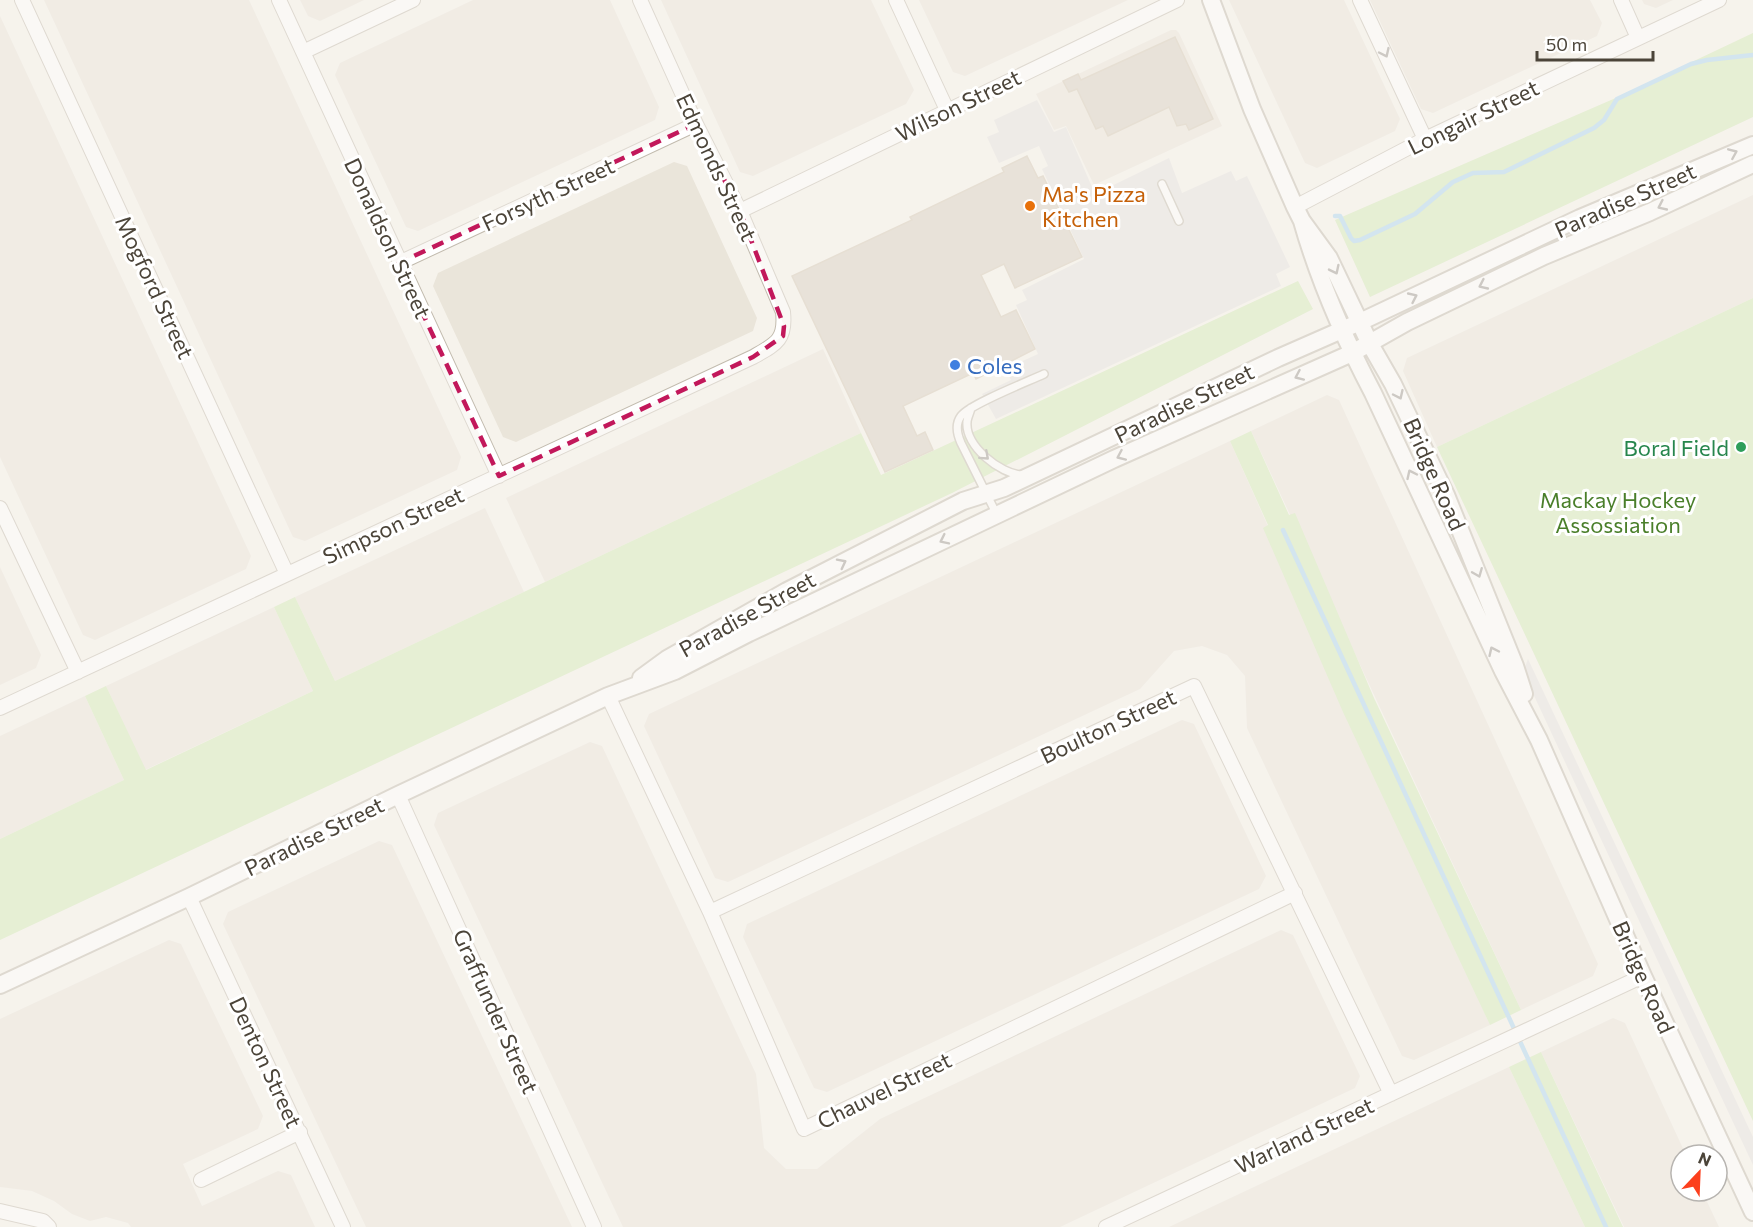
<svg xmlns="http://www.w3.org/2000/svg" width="1753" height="1227" font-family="Commissioner,sans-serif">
	<rect width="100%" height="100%" fill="#f6f3ec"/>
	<path fill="#eae5da" d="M 44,0 L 249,0 L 461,457 L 457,470 L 305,541 L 293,537 Z
		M 300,0 L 364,0 L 320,21 L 308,16 Z
		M 473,0 L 610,0 L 659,107 L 655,120 L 418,231 L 406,227 L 335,75 L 340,63 Z
		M 661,0 L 871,0 L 914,90 L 906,104 L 753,176 L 740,172 Z
		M 919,0 L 1128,0 L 965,76 L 953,72 Z
		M 1229,0 L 1344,0 L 1400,119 L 1395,131 L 1317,168 L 1305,163 Z
		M 1370,0 L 1590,0 L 1602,23 L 1597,36 L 1433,113 L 1421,109 Z
		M 1642,0 L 1673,0 L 1656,8 L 1644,4 Z
		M 0,16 L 251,556 L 246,569 L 95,640 L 83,635 L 0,457 Z
		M 1171,30 L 1176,30 L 1179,33 L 1222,126 L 1094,185 L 1066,126 L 1054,130 L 1036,94 Z
		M 674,162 L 687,166 L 757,318 L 753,331 L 516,442 L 503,437 L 433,286 L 438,273 Z
		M 1753,195 L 1753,298 L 1437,447 L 1403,371 L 1407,358 Z
		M 823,349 L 861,433 L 545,582 L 506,498 Z
		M 1327,395 L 1339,400 L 1598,964 L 1593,976 L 1521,1010 L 1251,431 Z
		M 1230,441 L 1490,1025 L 1414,1060 L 1402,1056 L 1247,728 L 1245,676 L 1227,655 L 1202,646 L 1174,651 L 1140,689 L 728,882 L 715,878 L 644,726 L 649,714 Z
		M 485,508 L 524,592 L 335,681 L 295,597 Z
		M 0,567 L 41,655 L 36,668 L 0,685 Z
		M 274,607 L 313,691 L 145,770 L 106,686 Z
		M 85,696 L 124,780 L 0,839 L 0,736 Z
		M 1182,720 L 1194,724 L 1266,876 L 1259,889 L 827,1092 L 814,1088 L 743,937 L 747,924 Z
		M 590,742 L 602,746 L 756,1074 L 764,1148 L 786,1169 L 817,1169 L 880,1119 L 1281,930 L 1293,935 L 1360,1076 L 1355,1088 L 1060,1227 L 623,1227 L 434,825 L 438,813 Z
		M 379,841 L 392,845 L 572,1227 L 366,1227 L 223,924 L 228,912 Z
		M 169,940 L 181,944 L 263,1116 L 258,1129 L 183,1164 L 202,1206 L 278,1171 L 291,1175 L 315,1227 L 131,1227 L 128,1223 L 106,1217 L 90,1221 L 72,1214 L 54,1201 L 32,1191 L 0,1187 L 0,1019 Z
		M 1613,1018 L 1625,1023 L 1686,1155 L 1681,1155 L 1681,1191 L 1702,1191 L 1719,1227 L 1624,1227 L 1541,1052 Z
		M 1509,1067 L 1585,1227 L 1169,1227 Z"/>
	<path fill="#d2eab5" d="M 1753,33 L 1753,117 L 1370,297 L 1335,220 L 1618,97 Z
		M 1298,281 L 1313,309 L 952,493 L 0,940 L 0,839 L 124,780 L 85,696 L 106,686 L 146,770 L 313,691 L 274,607 L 295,597 L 335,681 L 861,433 L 881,475 Z
		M 1753,298 L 1753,1121 L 1437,447 Z
		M 1251,431 L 1289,515 L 1295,513 L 1374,698 L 1521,1010 L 1490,1025 L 1343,712 L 1263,528 L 1268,525 L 1230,441 Z
		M 1541,1052 L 1623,1227 L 1585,1227 L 1509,1067 Z"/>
	<path fill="#e5e3e0" d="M 1037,100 L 1054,132 L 1066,127 L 1095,194 L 1169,158 L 1182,193 L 1231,171 L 1236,181 L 1247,176 L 1290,267 L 1276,274 L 1281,286 L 996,419 L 982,394 L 1011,380 L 1005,369 L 1038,354 L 1016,305 L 1027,300 L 1022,290 L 1084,259 L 1042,169 L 1048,166 L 1039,146 L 999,163 L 987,137 L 999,132 L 994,120 Z
		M 1528,659 L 1753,1137 L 1753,1165 L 1523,672 Z"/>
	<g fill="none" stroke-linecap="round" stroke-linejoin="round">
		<path stroke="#a9d4f2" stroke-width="4.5" d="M 1335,216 L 1340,216 L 1351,238 L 1354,241 L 1360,240 L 1415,214 L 1453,182 L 1473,173 L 1504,172 L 1594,128 L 1604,120 L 1617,99 L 1691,64 L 1707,60 L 1753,55
			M 1283,530 L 1606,1227"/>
	</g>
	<path fill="#d8cfc1" stroke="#d3c7b4" stroke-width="1.5" d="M 1175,37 L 1213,119 L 1189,130 L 1186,124 L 1177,126 L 1169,107 L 1108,136 L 1103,126 L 1096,129 L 1077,89 L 1069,92 L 1063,81 L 1078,74 L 1081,80 Z
		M 1027,156 L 1038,178 L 1043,176 L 1082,257 L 1015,288 L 1004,264 L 981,275 L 1001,317 L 1016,310 L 1035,349 L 976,379 L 973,373 L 903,406 L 917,436 L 925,432 L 933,450 L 885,472 L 792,276 L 912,220 L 910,217 L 1004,172 L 1002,168 Z"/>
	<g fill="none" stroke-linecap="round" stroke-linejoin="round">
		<g stroke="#c2bbae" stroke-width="10">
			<path id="service" d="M 1162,184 L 1179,221
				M 971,408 C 970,413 967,418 967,422 C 965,446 1000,474 1022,475
				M 997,515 L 961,443 C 957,434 955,424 961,416 C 970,404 1027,382 1044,374"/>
		</g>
		<g stroke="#c2bbae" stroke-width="16">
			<path id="minor" d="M 22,0 L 287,574
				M 279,0 L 499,476
				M 896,0 L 947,110
				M 1360,0 L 1425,139
				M 1621,0 L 1638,38
				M 303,52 L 413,0
				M 1295,207 L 1425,139 L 1719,0
				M 740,211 L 1177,0
				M 399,263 L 696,124
				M 0,508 L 78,672
				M 608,696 L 710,912 L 804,1129 L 1295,893
				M 0,708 L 753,357 C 776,344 786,340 783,312 L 740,211 L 696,124 L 640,0
				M 398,795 L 594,1227
				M 189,897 L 343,1227
				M 710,912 L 1194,686 L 1391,1094
				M 201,1180 L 300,1132
				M 0,1211 L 43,1221 L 49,1227
				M 1106,1227 L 1643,976"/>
		</g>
		<g stroke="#c2bbae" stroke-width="20">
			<path id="tertiary" d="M 1211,0 L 1252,109 L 1295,207 L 1302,221 L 1329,258 L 1370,344 L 1393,384 L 1446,495 L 1515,666 L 1524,694
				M 1302,221 C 1319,281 1344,338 1373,393 L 1503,671 L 1539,740 L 1643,976 L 1753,1212
				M 641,678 L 667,659 L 787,591 L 963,501 L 1004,488 L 1278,358 L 1360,322 L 1580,218 L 1753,145
				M 0,985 L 189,897 L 398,795 L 608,696 L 675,671 L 749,633 L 1114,459 L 1352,353 L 1407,322 L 1544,256 L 1650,212 L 1753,164"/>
		</g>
		<use href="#service" stroke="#fff" stroke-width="7"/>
		<use href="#minor" stroke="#fff" stroke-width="14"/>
		<use href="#tertiary" stroke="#fff" stroke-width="16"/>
	</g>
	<defs><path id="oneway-chevron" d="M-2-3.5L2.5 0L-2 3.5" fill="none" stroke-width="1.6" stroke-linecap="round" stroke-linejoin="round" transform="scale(1.5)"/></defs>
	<g stroke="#9c9892">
		<use href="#oneway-chevron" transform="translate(1385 53) rotate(65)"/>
		<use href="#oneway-chevron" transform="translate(1733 153) rotate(-23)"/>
		<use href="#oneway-chevron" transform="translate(1662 206) rotate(155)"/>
		<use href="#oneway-chevron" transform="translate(1335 270) rotate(64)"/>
		<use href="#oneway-chevron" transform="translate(1483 285) rotate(155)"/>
		<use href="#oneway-chevron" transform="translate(1413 297) rotate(-25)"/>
		<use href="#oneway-chevron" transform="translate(1299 376) rotate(156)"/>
		<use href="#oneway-chevron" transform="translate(1399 395) rotate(65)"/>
		<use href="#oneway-chevron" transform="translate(985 456) rotate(42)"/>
		<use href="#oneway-chevron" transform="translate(1121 456) rotate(156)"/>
		<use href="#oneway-chevron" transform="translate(1411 474) rotate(-115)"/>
		<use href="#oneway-chevron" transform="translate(944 540) rotate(154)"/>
		<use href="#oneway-chevron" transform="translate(842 563) rotate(-27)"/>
		<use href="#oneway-chevron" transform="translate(1478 573) rotate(68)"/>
		<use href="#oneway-chevron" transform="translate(1493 651) rotate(-115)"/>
	</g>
	<path d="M0 0H1753V1227H0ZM 696,124 L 740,211 L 784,326 L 783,336 L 753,357 L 499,476 L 399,263 Z" fill="#f6f3ec" fill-opacity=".55" fill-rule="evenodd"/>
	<path fill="none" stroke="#c2185b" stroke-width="4.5" stroke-dasharray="12 8" stroke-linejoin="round" d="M 696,124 L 740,211 L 784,326 L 783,336 L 753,357 L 499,476 L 399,263 Z"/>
	<circle fill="#e8710a" stroke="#fff" stroke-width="2" cx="1030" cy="206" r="6"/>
	<circle fill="#3f7fe0" stroke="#fff" stroke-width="2" cx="955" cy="365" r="6"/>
	<circle fill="#2e9e5b" stroke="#fff" stroke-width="2" cx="1741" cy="447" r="6"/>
	<g text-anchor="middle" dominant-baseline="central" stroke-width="6" stroke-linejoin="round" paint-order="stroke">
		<g font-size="22" fill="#4b4439" stroke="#fff">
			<text transform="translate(958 105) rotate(-26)">Wilson Street</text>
			<text transform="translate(1473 117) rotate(-26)">Longair Street</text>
			<text transform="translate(717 167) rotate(65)">Edmonds Street</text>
			<text transform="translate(548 194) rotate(-25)">Forsyth Street</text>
			<text transform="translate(1625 200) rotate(-24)">Paradise Street</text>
			<text transform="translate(388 238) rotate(65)">Donaldson Street</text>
			<text transform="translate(155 287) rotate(65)">Mogford Street</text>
			<text transform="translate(1184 403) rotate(-26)">Paradise Street</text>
			<text transform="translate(1435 474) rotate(66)">Bridge Road</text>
			<text transform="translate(393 525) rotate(-25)">Simpson Street</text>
			<text transform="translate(747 614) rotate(-29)">Paradise Street</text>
			<text transform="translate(1108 726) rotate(-25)">Boulton Street</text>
			<text transform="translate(314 836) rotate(-26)">Paradise Street</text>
			<text transform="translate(1644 977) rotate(66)">Bridge Road</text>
			<text transform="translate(496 1011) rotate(66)">Graffunder Street</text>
			<text transform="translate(266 1062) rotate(65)">Denton Street</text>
			<text transform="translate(884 1090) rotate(-26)">Chauvel Street</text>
			<text transform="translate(1304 1135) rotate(-25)">Warland Street</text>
		</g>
		<g font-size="22" fill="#c56008" stroke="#fff" text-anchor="start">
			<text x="1042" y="193">Ma's Pizza<tspan x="1042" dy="25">Kitchen</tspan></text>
		</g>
		<g font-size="22" fill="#366cbe" stroke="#fff" text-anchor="start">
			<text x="967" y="365">Coles</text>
		</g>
		<g font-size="22" fill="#27864d" stroke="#fff" text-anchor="end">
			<text x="1729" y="447">Boral Field</text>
		</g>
		<g font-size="22" fill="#4a7f2a" stroke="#fff">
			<text x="1618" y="499">Mackay Hockey<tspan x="1618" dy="25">Assossiation</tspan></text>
		</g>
	</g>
	<g transform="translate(1699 1173) rotate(23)"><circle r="28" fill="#ffffff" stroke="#b7b4b0" stroke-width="1.5"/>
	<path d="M0-4.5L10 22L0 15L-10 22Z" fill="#fc3f1d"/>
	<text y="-9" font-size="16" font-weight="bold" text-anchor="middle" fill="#4b4439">N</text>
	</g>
	<path d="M1537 51v9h116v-9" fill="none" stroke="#4b4439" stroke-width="3"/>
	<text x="1546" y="51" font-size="18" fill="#4b4439" stroke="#ffffff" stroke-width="4.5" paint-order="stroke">50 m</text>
</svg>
